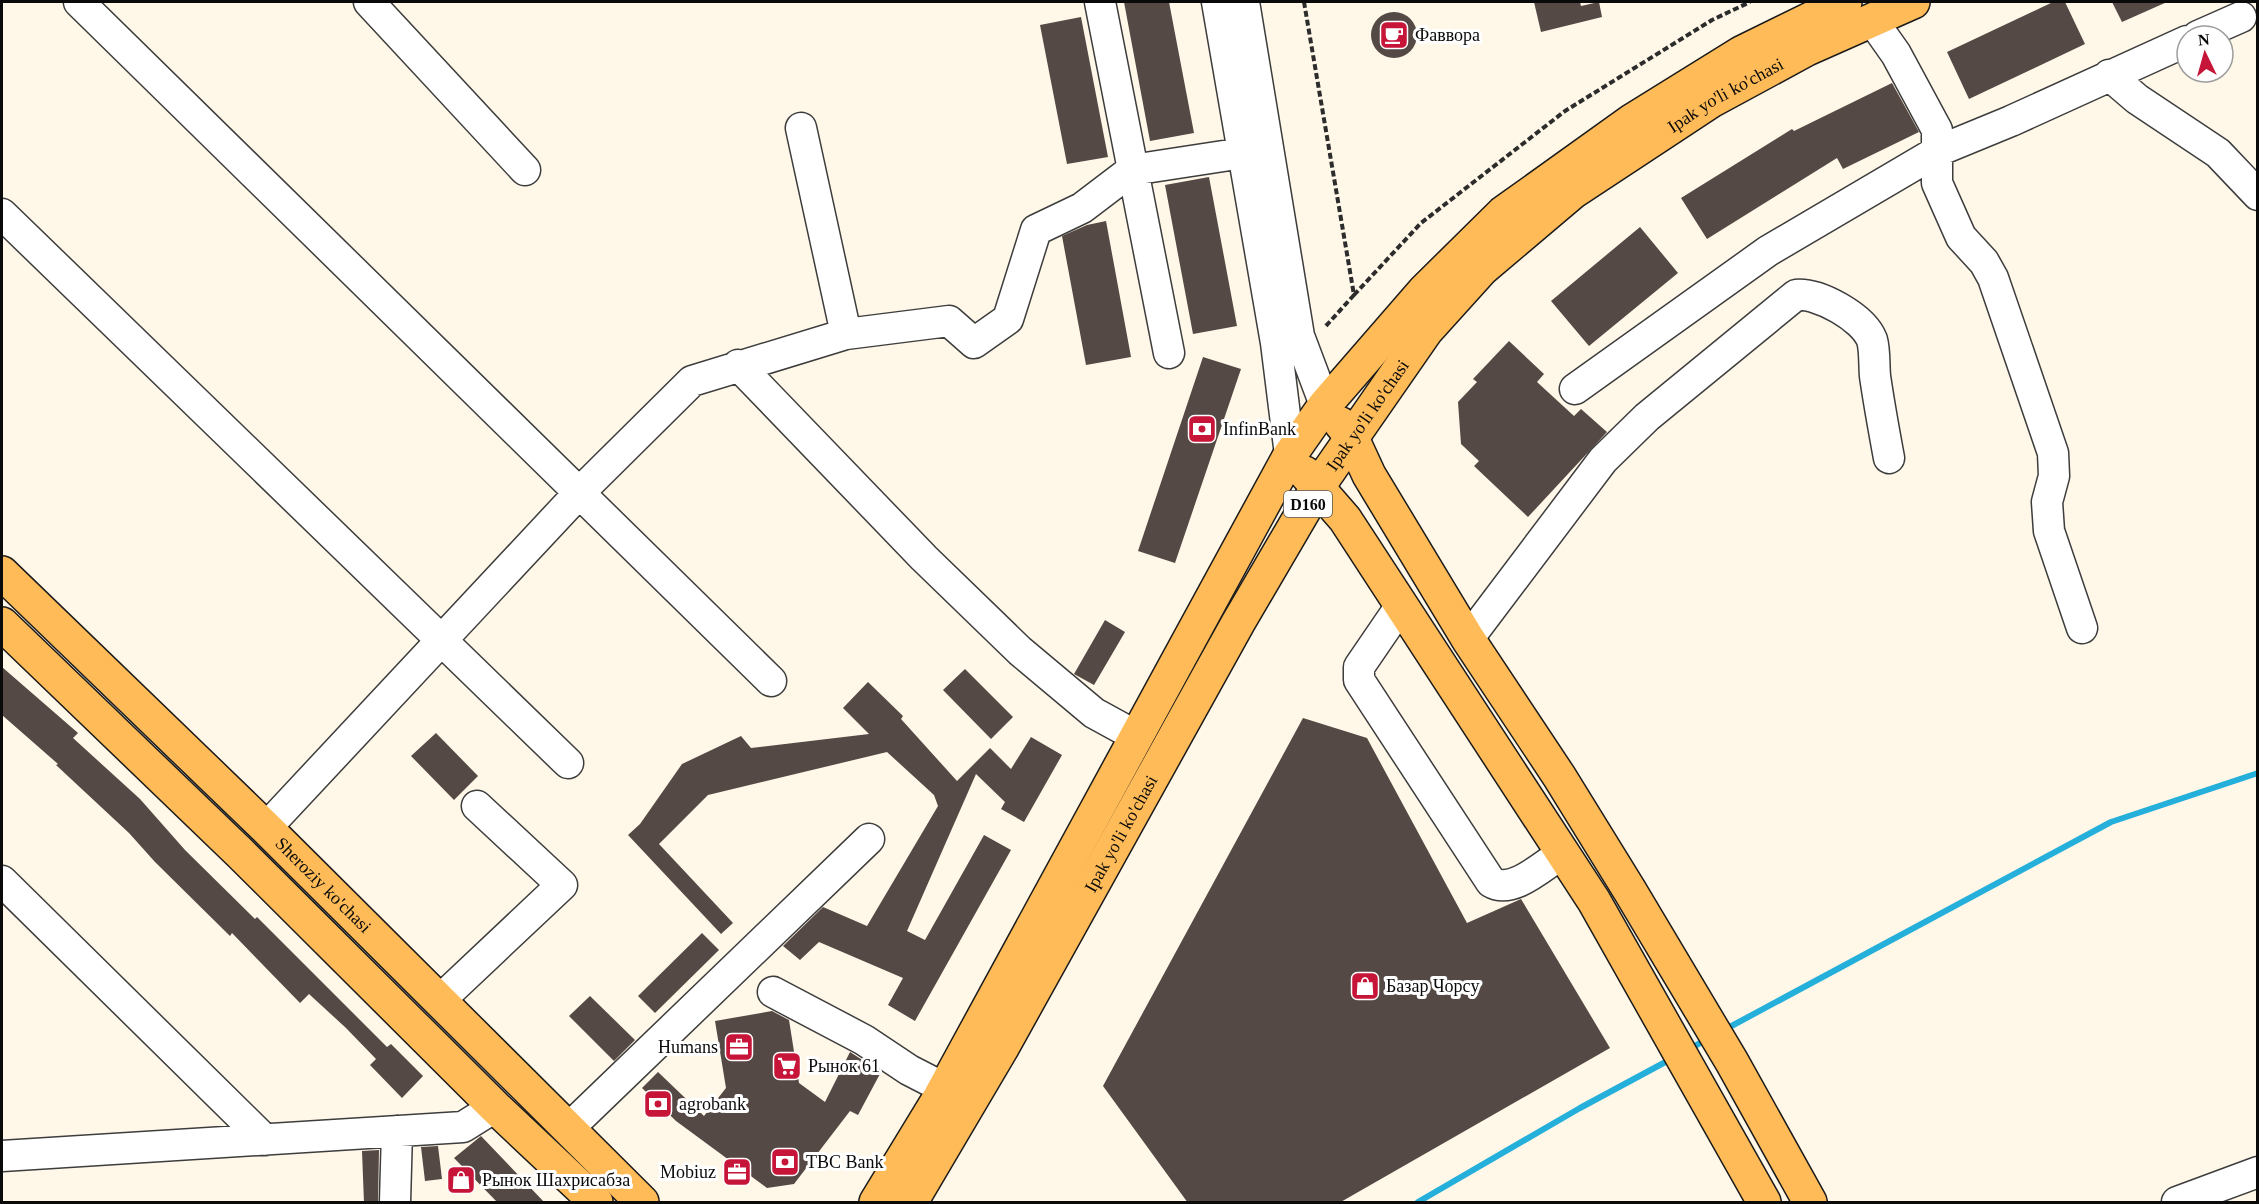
<svg xmlns="http://www.w3.org/2000/svg" width="2259" height="1204" font-family="'Times New Roman',serif">
	<rect width="100%" height="100%" fill="#fff7e7"/>
	<g fill="none" stroke-linecap="round" stroke-linejoin="round">
		<path stroke="#25b0db" stroke-width="6" d="M 1724,1030 L 2111,822 L 2258,773
			M 1687,1050 L 1708,1039
			M 1418,1202 L 1580,1108 L 1671,1059"/>
	</g>
	<path fill="#544945" d="M 1124,2 L 1169,2 L 1194,133 L 1150,141 Z
		M 1534,2 L 1580,2 L 1581,6 L 1599,2 L 1602,17 L 1541,32 Z
		M 2053,2 L 2065,2 L 2085,44 L 1969,99 L 1947,52 Z
		M 2112,2 L 2167,2 L 2122,22 Z
		M1371 35a23 23 0 1 1 46 0a23 23 0 1 1-46 0Z
		M 1081,17 L 1108,157 L 1067,164 L 1040,25 Z
		M 1892,83 L 1919,132 L 1843,169 L 1837,158 L 1707,239 L 1681,198 L 1792,129 L 1794,131 Z
		M 1209,177 L 1237,326 L 1193,334 L 1165,185 Z
		M 1106,221 L 1131,357 L 1086,365 L 1062,236 L 1087,225 Z
		M 1640,227 L 1678,273 L 1589,346 L 1551,301 Z
		M 1509,341 L 1544,374 L 1537,382 L 1574,416 L 1581,409 L 1607,432 L 1528,517 L 1474,466 L 1479,461 L 1461,444 L 1458,402 L 1477,382 L 1473,379 Z
		M 1203,357 L 1241,369 L 1175,563 L 1138,551 Z
		M 1105,620 L 1125,632 L 1094,685 L 1074,674 Z
		M 2,667 L 78,733 L 73,738 L 140,799 L 185,850 L 255,919 L 257,917 L 387,1047 L 391,1044 L 423,1076 L 402,1098 L 370,1065 L 376,1059 L 346,1028 L 309,994 L 300,1003 L 232,933 L 230,936 L 155,862 L 129,833 L 56,765 L 58,764 L 2,715 Z
		M 965,669 L 1013,717 L 991,739 L 943,690 Z
		M 868,682 L 903,716 L 901,719 L 957,781 L 990,748 L 1011,769 L 1031,737 L 1062,755 L 1024,822 L 1001,809 L 1005,802 L 976,774 L 907,931 L 925,940 L 984,835 L 1011,850 L 915,1021 L 888,1005 L 903,978 L 819,942 L 800,960 L 783,946 L 823,907 L 867,926 L 938,806 L 934,795 L 887,752 L 708,795 L 659,844 L 733,923 L 721,934 L 628,835 L 640,824 L 682,764 L 741,736 L 751,748 L 869,734 L 843,708 Z
		M 1303,718 L 1367,738 L 1467,923 L 1521,899 L 1610,1048 L 1339,1203 L 1188,1203 L 1103,1086 Z
		M 436,733 L 478,776 L 454,800 L 411,756 Z
		M 702,933 L 719,950 L 655,1013 L 638,996 Z
		M 590,996 L 635,1040 L 614,1061 L 569,1016 Z
		M 772,1011 L 789,1020 L 799,1083 L 825,1102 L 850,1052 L 881,1072 L 858,1115 L 850,1111 L 794,1184 L 767,1188 L 676,1121 L 642,1088 L 658,1072 L 704,1116 L 726,1088 L 715,1021 Z
		M 481,1136 L 545,1203 L 498,1203 L 454,1158 Z
		M 438,1146 L 442,1179 L 425,1181 L 421,1147 Z
		M 379,1150 L 378,1203 L 364,1203 L 362,1151 Z"/>
	<g fill="none" stroke-linecap="round" stroke-linejoin="round">
		<g stroke="#3d3d3d" stroke-width="33">
			<path id="minor" d="M 79,2 L 771,681
				M 369,2 L 525,170
				M 1100,2 L 1169,353
				M 1217,2 L 1276,343 L 1290,455
				M 1244,2 L 1299,336 L 1325,405
				M 1872,20 L 1896,54 L 1937,130 L 1937,183 L 1961,237 L 1984,262 L 1993,278 L 2053,453 L 2054,476 L 2047,502 L 2049,531 L 2082,628
				M 2198,36 L 2241,17
				M 2109,75 L 2137,99 L 2218,153 L 2258,195
				M 801,128 L 846,334
				M 2,214 L 568,763
				M 738,365 L 924,558 L 1020,651 L 1094,713 L 1136,736
				M 1575,389 L 1768,251 L 1938,151 L 2011,121 L 2187,41
				M 1400,607 L 1359,667 L 1359,680 L 1491,882 C 1513,895 1543,865 1563,853
				M 1468,639 L 1603,460 L 1647,417 L 1796,295 C 1819,293 1863,317 1872,340 C 1875,350 1874,365 1875,376 C 1879,404 1884,431 1889,458
				M 266,828 L 581,491 L 692,381 L 846,334 L 949,321 L 974,343 L 1008,319 L 1036,230 L 1082,208 L 1132,170 L 1243,153
				M 2,881 L 265,1140
				M 773,992 L 864,1040 L 909,1070 L 944,1088
				M 439,1001 L 562,885 L 477,806
				M 568,1129 L 869,839
				M 2,1156 L 463,1127 L 495,1107
				M 395,1202 L 397,1131
				M 2177,1202 L 2258,1172"/>
		</g>
		<g stroke="#1b1b1b" stroke-width="36">
			<g id="major">
				<path d="M 1341,424 L 1351,436 L 1369,475 L 1468,639 L 1559,776 L 1630,891 L 1732,1062 L 1810,1202"/>
				<path d="M 1305,473 L 1345,519 L 1594,901 L 1764,1202"/>
				<path id="s1" d="M 2,573 L 266,828 L 642,1202"/>
				<path d="M 2,624 L 240,853 L 495,1107 L 596,1202"/>
				<path d="M 876,1202 L 940,1097 L 1290,455 L 1325,405 L 1424,291 L 1503,213 L 1633,120 L 1741,53 L 1845,2"/>
				<path id="s2" d="M 911,1202 L 1003,1046 L 1238,623 L 1317,488 L 1426,331 L 1482,269 L 1573,192 L 1711,101 L 1807,49 L 1913,2"/>
			</g>
		</g>
		<path stroke="#2c2c2c" stroke-width="4" stroke-dasharray="6 3" stroke-linecap="butt" d="M 1304,2 L 1354,295 L 1325,327
			M 1354,295 L 1421,223 L 1565,111 L 1712,20 L 1750,2"/>
		<use href="#minor" stroke="#fff" stroke-width="30"/>
		<use href="#major" stroke="#ffbb57" stroke-width="33"/>
	</g>
	<defs>
		<g id="cafe-square" transform="scale(1.5)"><rect x="-9" y="-9" width="18" height="18" rx="4" fill="#c7153a" stroke="#fff"/><path d="M-5.5-4.5H6V0H3Q3 3.5 0 3.5H-2.5Q-5.5 3.5-5.5 0ZM3-3.2v2h1.7v-2ZM-6 4.5H4V6H-6Z" fill="#fff"/></g>
		<g id="bank-square" transform="scale(1.5)"><rect x="-9" y="-9" width="18" height="18" rx="4" fill="#c7153a" stroke="#fff"/><path d="M-6-4H6V4H-6ZM0-2.3a2.3 2.3 0 1 0 0 4.6a2.3 2.3 0 1 0 0-4.6Z" fill="#fff"/></g>
		<g id="shop-square" transform="scale(1.5)"><rect x="-9" y="-9" width="18" height="18" rx="4" fill="#c7153a" stroke="#fff"/><path d="M-5-2.5h2.3a2.7 3.5 0 0 1 5.4 0H5L5.5 6h-11ZM-1.5-2.5h3a1.5 2.3 0 0 0-3 0Z" fill="#fff"/></g>
		<g id="office-square" transform="scale(1.5)"><rect x="-9" y="-9" width="18" height="18" rx="4" fill="#c7153a" stroke="#fff"/><path d="M-6-3h4V-5.5h4V-3h4V5H-6ZM-1-4.5V-3h2v-1.5ZM-6 0V1H6V0Z" fill="#fff"/></g>
		<g id="supermarket-square" transform="scale(1.5)"><rect x="-9" y="-9" width="18" height="18" rx="4" fill="#c7153a" stroke="#fff"/><path d="M-6-5.5h2.5l.6 2H6L4.5 2H-2.5L-4.4-4H-6ZM-1.5 3.2a1.3 1.3 0 1 0 .1 0ZM3 3.2a1.3 1.3 0 1 0 .1 0Z" fill="#fff"/></g>
	</defs>
	<g fill-rule="evenodd">
		<use href="#cafe-square" x="1394" y="35"/>
		<use href="#bank-square" x="1202" y="429"/>
		<use href="#shop-square" x="1365" y="986"/>
		<use href="#office-square" x="739" y="1047"/>
		<use href="#supermarket-square" x="787" y="1066"/>
		<use href="#bank-square" x="658" y="1104"/>
		<use href="#bank-square" x="785" y="1162"/>
		<use href="#office-square" x="737" y="1172"/>
		<use href="#shop-square" x="461" y="1180"/>
	</g>
	<g text-anchor="middle" dominant-baseline="central" stroke-width="6" stroke-linejoin="round" paint-order="stroke">
		<rect fill="#fff" stroke="#545454" stroke-width="1.5" x="1284" y="491" width="48" height="26" rx="4.5"/>
		<g font-size="16" font-weight="bold" fill="#0a0a0a">
			<text x="1308" y="504">D160</text>
		</g>
		<g font-size="18" fill="#0a0a0a" stroke="#fff" text-anchor="start">
			<text x="1415" y="35">Фаввора</text>
			<text x="1223" y="429">InfinBank</text>
			<text x="1386" y="986">Базар Чорсу</text>
			<text x="718" y="1047" text-anchor="end">Humans</text>
			<text x="808" y="1066">Рынок 61</text>
			<text x="679" y="1104">agrobank</text>
			<text x="806" y="1162">TBC Bank</text>
			<text x="716" y="1172" text-anchor="end">Mobiuz</text>
			<text x="482" y="1180">Рынок Шахрисабза</text>
		</g>
		<g font-size="18" fill="#0a0a0a" stroke="#fff">
			<text stroke="none"><textPath href="#s2" startOffset="1396">Ipak yo'li ko'chasi</textPath></text>
			<text stroke="none"><textPath href="#s2" startOffset="910">Ipak yo'li ko'chasi</textPath></text>
			<text stroke="none"><textPath href="#s2" startOffset="424">Ipak yo'li ko'chasi</textPath></text>
			<text stroke="none"><textPath href="#s1" startOffset="448">Sheroziy ko'chasi</textPath></text>
		</g>
	</g>
	<rect width="2259" height="1204" fill="none" stroke="#0a0a0a" stroke-width="6"/>
	<g transform="translate(2205 54) rotate(355)"><circle r="28" fill="#ffffff" stroke="#9d9d9d" stroke-width="1.5"/>
	<path d="M0-4.5L10 22L0 15L-10 22Z" fill="#c7153a"/>
	<text y="-9" font-size="16" font-weight="bold" text-anchor="middle" fill="#0a0a0a">N</text>
	</g>
</svg>
